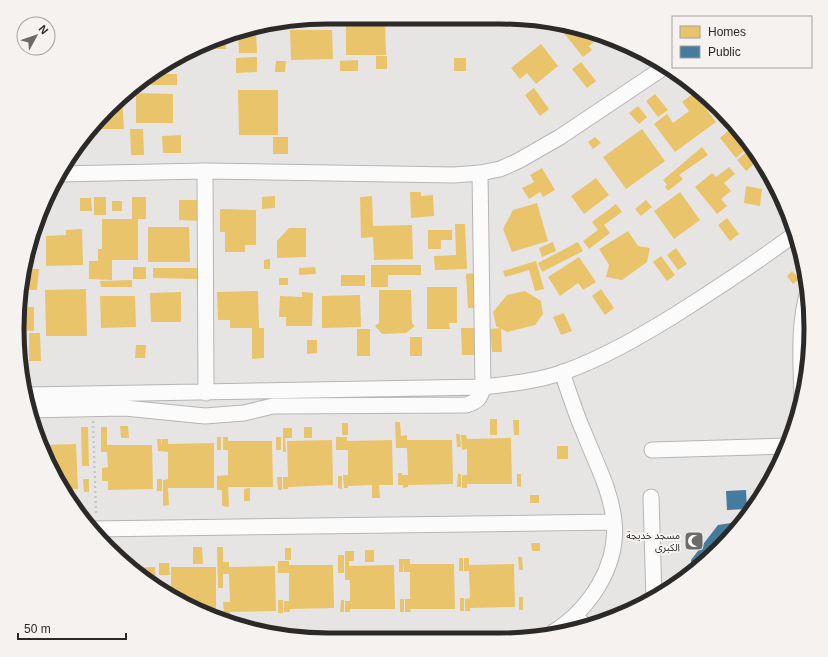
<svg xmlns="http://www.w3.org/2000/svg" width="828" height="657" font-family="Helvetica,'Noto Sans Arabic',sans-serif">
	<rect width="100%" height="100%" fill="#e7e5e4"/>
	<path fill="#e9c46a" d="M 326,17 L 339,17 L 339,22 L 326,22 Z
		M 346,17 L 385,17 L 386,55 L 346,55 Z
		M 274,24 L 274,32 L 256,32 L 257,53 L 239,53 L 238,32 L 248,28 Z
		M 569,28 L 600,34 L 611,39 L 605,43 L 601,37 L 589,46 L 592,50 L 583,57 L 563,32 Z
		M 290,30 L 332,30 L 333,59 L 291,60 Z
		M 225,37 L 226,49 L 195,49 Z
		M 541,44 L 558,66 L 536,84 L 527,73 L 520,79 L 511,68 Z
		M 376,56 L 387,56 L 387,69 L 376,69 Z
		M 257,57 L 257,72 L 236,73 L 236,58 Z
		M 174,58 L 174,69 L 159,69 L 173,59 Z
		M 454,58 L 466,58 L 466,71 L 454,71 Z
		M 358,60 L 358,71 L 340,71 L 340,61 Z
		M 276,61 L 286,61 L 285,72 L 275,72 Z
		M 581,62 L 596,81 L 587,88 L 572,69 Z
		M 152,74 L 177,74 L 177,85 L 140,85 L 140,92 L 129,92 Z
		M 534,88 L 549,109 L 540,116 L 525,95 Z
		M 238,90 L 278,90 L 278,135 L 239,135 Z
		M 136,93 L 173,94 L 173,123 L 136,123 Z
		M 694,93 L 716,122 L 675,152 L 654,124 L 667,114 L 673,123 L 689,111 L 682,102 Z
		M 655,94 L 668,110 L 658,117 L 646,101 Z
		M 122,98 L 124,129 L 97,129 L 94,126 L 108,108 Z
		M 638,106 L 647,117 L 639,124 L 629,113 Z
		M 130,129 L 143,129 L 144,155 L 131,155 Z
		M 642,129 L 665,161 L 626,189 L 603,157 Z
		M 729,130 L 745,150 L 736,158 L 720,138 Z
		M 181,135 L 181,153 L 163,153 L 162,136 Z
		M 273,137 L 288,137 L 288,154 L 273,154 Z
		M 595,137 L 601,143 L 593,149 L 588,142 Z
		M 702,147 L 708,155 L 679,175 L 683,179 L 668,191 L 665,187 L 667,185 L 663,180 Z
		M 745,153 L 754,164 L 746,171 L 737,160 Z
		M 729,167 L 735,174 L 724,183 L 731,191 L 721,199 L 727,206 L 717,214 L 695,187 L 712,173 L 716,177 Z
		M 542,168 L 555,190 L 543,197 L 540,192 L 529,199 L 522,188 L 534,182 L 530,175 Z
		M 596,178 L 609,195 L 584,214 L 571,196 Z
		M 746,186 L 762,189 L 760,206 L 744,203 Z
		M 410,192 L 421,192 L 421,196 L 433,195 L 434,216 L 411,218 Z
		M 680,192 L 700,220 L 674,239 L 654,211 Z
		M 275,196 L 275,208 L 262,209 L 262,197 Z
		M 372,196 L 373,226 L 412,225 L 413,259 L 374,260 L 373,237 L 361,238 L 360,197 Z
		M 94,197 L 106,197 L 106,215 L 94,215 Z
		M 132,197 L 146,197 L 146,219 L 138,219 L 138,260 L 112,260 L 112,280 L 89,279 L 89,261 L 98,261 L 98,249 L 102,249 L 102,219 L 132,219 Z
		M 80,198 L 91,198 L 92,211 L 80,211 Z
		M 179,200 L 199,200 L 199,221 L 179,220 Z
		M 646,200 L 652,207 L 641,216 L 635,209 Z
		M 112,201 L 122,201 L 122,211 L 112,211 Z
		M 537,203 L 548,241 L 512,252 L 503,229 L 513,210 Z
		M 616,204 L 622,212 L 604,225 L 610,233 L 589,249 L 583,241 L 598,230 L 592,222 Z
		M 220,209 L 256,210 L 256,245 L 245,245 L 245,252 L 225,252 L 225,232 L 220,232 Z
		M 727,218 L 739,234 L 730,241 L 718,225 Z
		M 455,224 L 465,224 L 467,269 L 435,270 L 434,256 L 456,255 Z
		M 148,227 L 189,227 L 190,262 L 148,262 Z
		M 289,228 L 306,228 L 306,257 L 277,258 L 277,241 Z
		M 82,229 L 83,265 L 46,266 L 46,236 L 66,235 L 66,230 Z
		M 428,230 L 452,230 L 452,240 L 441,240 L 441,249 L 428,249 Z
		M 628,231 L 638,246 L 650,248 L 647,262 L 622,280 L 606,277 L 609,265 L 599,249 Z
		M 553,242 L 556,251 L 542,257 L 539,248 Z
		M 578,242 L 583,251 L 542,272 L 538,263 Z
		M 676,248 L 687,264 L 678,270 L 667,255 Z
		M 661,256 L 675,275 L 667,281 L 653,262 Z
		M 579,257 L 596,282 L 583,290 L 578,283 L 560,296 L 548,277 Z
		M 270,259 L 270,269 L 264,269 L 264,260 Z
		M 536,261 L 544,289 L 535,291 L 529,270 L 505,277 L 503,271 Z
		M 371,265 L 421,265 L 421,275 L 388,275 L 388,287 L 371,287 Z
		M 133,267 L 146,267 L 146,279 L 133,279 Z
		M 315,267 L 316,274 L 299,275 L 299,268 Z
		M 153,268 L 199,268 L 198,279 L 153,278 Z
		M 25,269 L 39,269 L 37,290 L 24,290 Z
		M 792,271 L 799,279 L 793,284 L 787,276 Z
		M 475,273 L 476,308 L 468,308 L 466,274 Z
		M 341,275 L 365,275 L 365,286 L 341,286 Z
		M 279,278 L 288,278 L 288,285 L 279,285 Z
		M 132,280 L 132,287 L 101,287 L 100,281 Z
		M 427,287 L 457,287 L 457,323 L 449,323 L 450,329 L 427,329 Z
		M 86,289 L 87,336 L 46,336 L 45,290 Z
		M 601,289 L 614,308 L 605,315 L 592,296 Z
		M 379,290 L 411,290 L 412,323 L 415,326 L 406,333 L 382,334 L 375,326 L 379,323 Z
		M 258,291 L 259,328 L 230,328 L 230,320 L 218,320 L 217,292 Z
		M 525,291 L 541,301 L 543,314 L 535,325 L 507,332 L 496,326 L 493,312 L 507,295 Z
		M 181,292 L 181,322 L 151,322 L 150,293 Z
		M 302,292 L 313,293 L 312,326 L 286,326 L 286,317 L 279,317 L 280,296 L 302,297 Z
		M 360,295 L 361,327 L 322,328 L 322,296 Z
		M 100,296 L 135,296 L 136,327 L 101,328 Z
		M 20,307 L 34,307 L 34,331 L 17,330 Z
		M 564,313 L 572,331 L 561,335 L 553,317 Z
		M 252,328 L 264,328 L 264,358 L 252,359 Z
		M 461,328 L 475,328 L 476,355 L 462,355 Z
		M 501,328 L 502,352 L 492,352 L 490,329 Z
		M 357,329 L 370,329 L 370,356 L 357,356 Z
		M 29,333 L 40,333 L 41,361 L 29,361 Z
		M 410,337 L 422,337 L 422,356 L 410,356 Z
		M 307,340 L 317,340 L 317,353 L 307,354 Z
		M 136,345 L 146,345 L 145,358 L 135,358 Z
		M 490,419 L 497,419 L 497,435 L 490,435 Z
		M 513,420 L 519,420 L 519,435 L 514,435 Z
		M 395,422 L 400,422 L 401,436 L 407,435 L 407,440 L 452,440 L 453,484 L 408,485 L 408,487 L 403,488 L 403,485 L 398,485 L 398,473 L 402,473 L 402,475 L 408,475 L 407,448 L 396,448 Z
		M 342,423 L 348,423 L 348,435 L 342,435 Z
		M 120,426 L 128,426 L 129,438 L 121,438 Z
		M 81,427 L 88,427 L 89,466 L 82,466 Z
		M 101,427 L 107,427 L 107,445 L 152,445 L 153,489 L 108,490 L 108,481 L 102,481 L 102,468 L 108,467 L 107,452 L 101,452 Z
		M 304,427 L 312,427 L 312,438 L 304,438 Z
		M 283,428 L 292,428 L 292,438 L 285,438 L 286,452 L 283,452 Z
		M 456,434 L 460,434 L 461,447 L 457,447 Z
		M 461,435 L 466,435 L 467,439 L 511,438 L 512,484 L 467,484 L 467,488 L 462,488 L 462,475 L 467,475 L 467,449 L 462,450 Z
		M 217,437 L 221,437 L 221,450 L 217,450 Z
		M 223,437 L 228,437 L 228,441 L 272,441 L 273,487 L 228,487 L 229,507 L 222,506 L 222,490 L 217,490 L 217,476 L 228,475 L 228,450 L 223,450 Z
		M 276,437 L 281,437 L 281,450 L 276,450 Z
		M 336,437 L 347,437 L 347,441 L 392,440 L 393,485 L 379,485 L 380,498 L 372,498 L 372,485 L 348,486 L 348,488 L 344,488 L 343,475 L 348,475 L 348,450 L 336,450 Z
		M 157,439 L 161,439 L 161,446 L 162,439 L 168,439 L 168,444 L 214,443 L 214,488 L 168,488 L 169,505 L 163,506 L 163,480 L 168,479 L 168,452 L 158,451 Z
		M 332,440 L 333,485 L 288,487 L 288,489 L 283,489 L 283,477 L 288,477 L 287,441 Z
		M 76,444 L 78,489 L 62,489 L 42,445 Z
		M 557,446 L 568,446 L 568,459 L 557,459 Z
		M 458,474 L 461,474 L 461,487 L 457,487 Z
		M 517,474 L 521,474 L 521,487 L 517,486 Z
		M 338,476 L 342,476 L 342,489 L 338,488 Z
		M 277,477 L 282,477 L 282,490 L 278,490 Z
		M 83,479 L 89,479 L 89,492 L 84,492 Z
		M 157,479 L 162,479 L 162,491 L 157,491 Z
		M 250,488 L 250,501 L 244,501 L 244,489 Z
		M 530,495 L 539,495 L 539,503 L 530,503 Z
		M 531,543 L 540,543 L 540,551 L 532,551 Z
		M 193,547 L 202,547 L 203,564 L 193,564 Z
		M 217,547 L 223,547 L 223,562 L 229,562 L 229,567 L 275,566 L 276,611 L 230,612 L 230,614 L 225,614 L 225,621 L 216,618 L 216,614 L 224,614 L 223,602 L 230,602 L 229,574 L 223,574 L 223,588 L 218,588 Z
		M 285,548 L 291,548 L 291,560 L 285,560 Z
		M 365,550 L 374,550 L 374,562 L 365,562 Z
		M 345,551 L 354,551 L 354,561 L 349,561 L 349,566 L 394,565 L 395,609 L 350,609 L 350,612 L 345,612 L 345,601 L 350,601 L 350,580 L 345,580 Z
		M 338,555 L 344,555 L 344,573 L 338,573 Z
		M 518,557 L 522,557 L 523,570 L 519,570 Z
		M 459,558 L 463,558 L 463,571 L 459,571 Z
		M 464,558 L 469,558 L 469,565 L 514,564 L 515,607 L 470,608 L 470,611 L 465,611 L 465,599 L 470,598 L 469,571 L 464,571 Z
		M 399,559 L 410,559 L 410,564 L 454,564 L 455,609 L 410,609 L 411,612 L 405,612 L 405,599 L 410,599 L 410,572 L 404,572 L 404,562 L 403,572 L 399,572 Z
		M 278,561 L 289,561 L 289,565 L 333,565 L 334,608 L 290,609 L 290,612 L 284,612 L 284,601 L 289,601 L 289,573 L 278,573 Z
		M 159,563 L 169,563 L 170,575 L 159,575 Z
		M 155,567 L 156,585 L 139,576 L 131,568 Z
		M 171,567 L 216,567 L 216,612 L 202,612 L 171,594 Z
		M 519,597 L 523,597 L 523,610 L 519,610 Z
		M 460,598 L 464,598 L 464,611 L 460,611 Z
		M 400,599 L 404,599 L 404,612 L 400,612 Z
		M 278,600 L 283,600 L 283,613 L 278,613 Z
		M 341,600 L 344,600 L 344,612 L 340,612 Z"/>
	<path fill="#457b9d" d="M 746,490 L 747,509 L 727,510 L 726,491 Z
		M 744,521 L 705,563 L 692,572 L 691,560 L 718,525 Z"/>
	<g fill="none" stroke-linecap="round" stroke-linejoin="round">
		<g stroke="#b7b5b4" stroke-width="17">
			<path id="minor" d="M 205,171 L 206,393
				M 58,174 L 205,171 L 454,175 L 480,173 L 500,169 L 518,161 L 560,137 L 666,66
				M 26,395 L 483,387 C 510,384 538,381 564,372 C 603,358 639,337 675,315 C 716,289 756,263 796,233
				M 802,398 C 801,362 798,326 808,291
				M 28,410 L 125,408 L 205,416 L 244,413 L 273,406 L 466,405 C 477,402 481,398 483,387 L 480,173
				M 652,450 L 786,446
				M 651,497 L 654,599
				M 91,529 L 614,522
				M 575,615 L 585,626
				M 552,633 C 589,610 619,566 614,521 C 611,491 596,463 585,435 C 576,415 569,393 562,372"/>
		</g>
		<path stroke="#c6c6c6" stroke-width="2.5" stroke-dasharray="2 3" stroke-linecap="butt" d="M 93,421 L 96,514"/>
		<use href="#minor" stroke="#fbfbfb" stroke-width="15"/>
	</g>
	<defs>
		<g id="mosque-square" transform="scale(1)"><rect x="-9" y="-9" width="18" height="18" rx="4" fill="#6d6b6a" stroke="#f5f2f0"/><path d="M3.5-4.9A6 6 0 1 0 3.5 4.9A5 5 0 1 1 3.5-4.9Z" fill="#fff"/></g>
	</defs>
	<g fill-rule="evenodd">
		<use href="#mosque-square" x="694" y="541"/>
	</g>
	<g text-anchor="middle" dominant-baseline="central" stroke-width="4" stroke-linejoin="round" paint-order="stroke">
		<g font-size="10" fill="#2b2a29" stroke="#f5f2f0" text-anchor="end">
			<text x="680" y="535">مسجد خديجة<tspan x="680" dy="12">الكبرى</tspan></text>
		</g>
	</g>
	<path d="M0 0H828V657H0ZM328 24H500A304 304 0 0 1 804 328V329A304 304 0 0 1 500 633H328A304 304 0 0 1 24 329V328A304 304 0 0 1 328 24Z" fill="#f5f2f0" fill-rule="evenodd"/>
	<path fill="none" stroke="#2b2a29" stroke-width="5" d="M328 24H500A304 304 0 0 1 804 328V329A304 304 0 0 1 500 633H328A304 304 0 0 1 24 329V328A304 304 0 0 1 328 24Z"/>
	<rect x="672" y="16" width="140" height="52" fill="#f5f2f0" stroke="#a4a2a0"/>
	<rect x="680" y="26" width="20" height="12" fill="#e9c46a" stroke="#a4a2a0"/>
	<text x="708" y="36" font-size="12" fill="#2b2a29">Homes</text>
	<rect x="680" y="46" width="20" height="12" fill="#457b9d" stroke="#a4a2a0"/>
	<text x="708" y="56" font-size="12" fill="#2b2a29">Public</text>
	<g transform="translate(36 36) rotate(50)"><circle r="19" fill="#f5f2f0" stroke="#a4a2a0"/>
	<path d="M0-3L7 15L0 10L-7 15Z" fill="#6d6b6a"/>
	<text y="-6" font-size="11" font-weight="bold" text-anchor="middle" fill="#2b2a29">N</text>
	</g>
	<path d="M18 633v6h108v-6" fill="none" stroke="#2b2a29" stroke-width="2"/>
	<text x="24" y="633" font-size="12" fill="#2b2a29" stroke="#f5f2f0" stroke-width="3" paint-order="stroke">50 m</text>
</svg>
